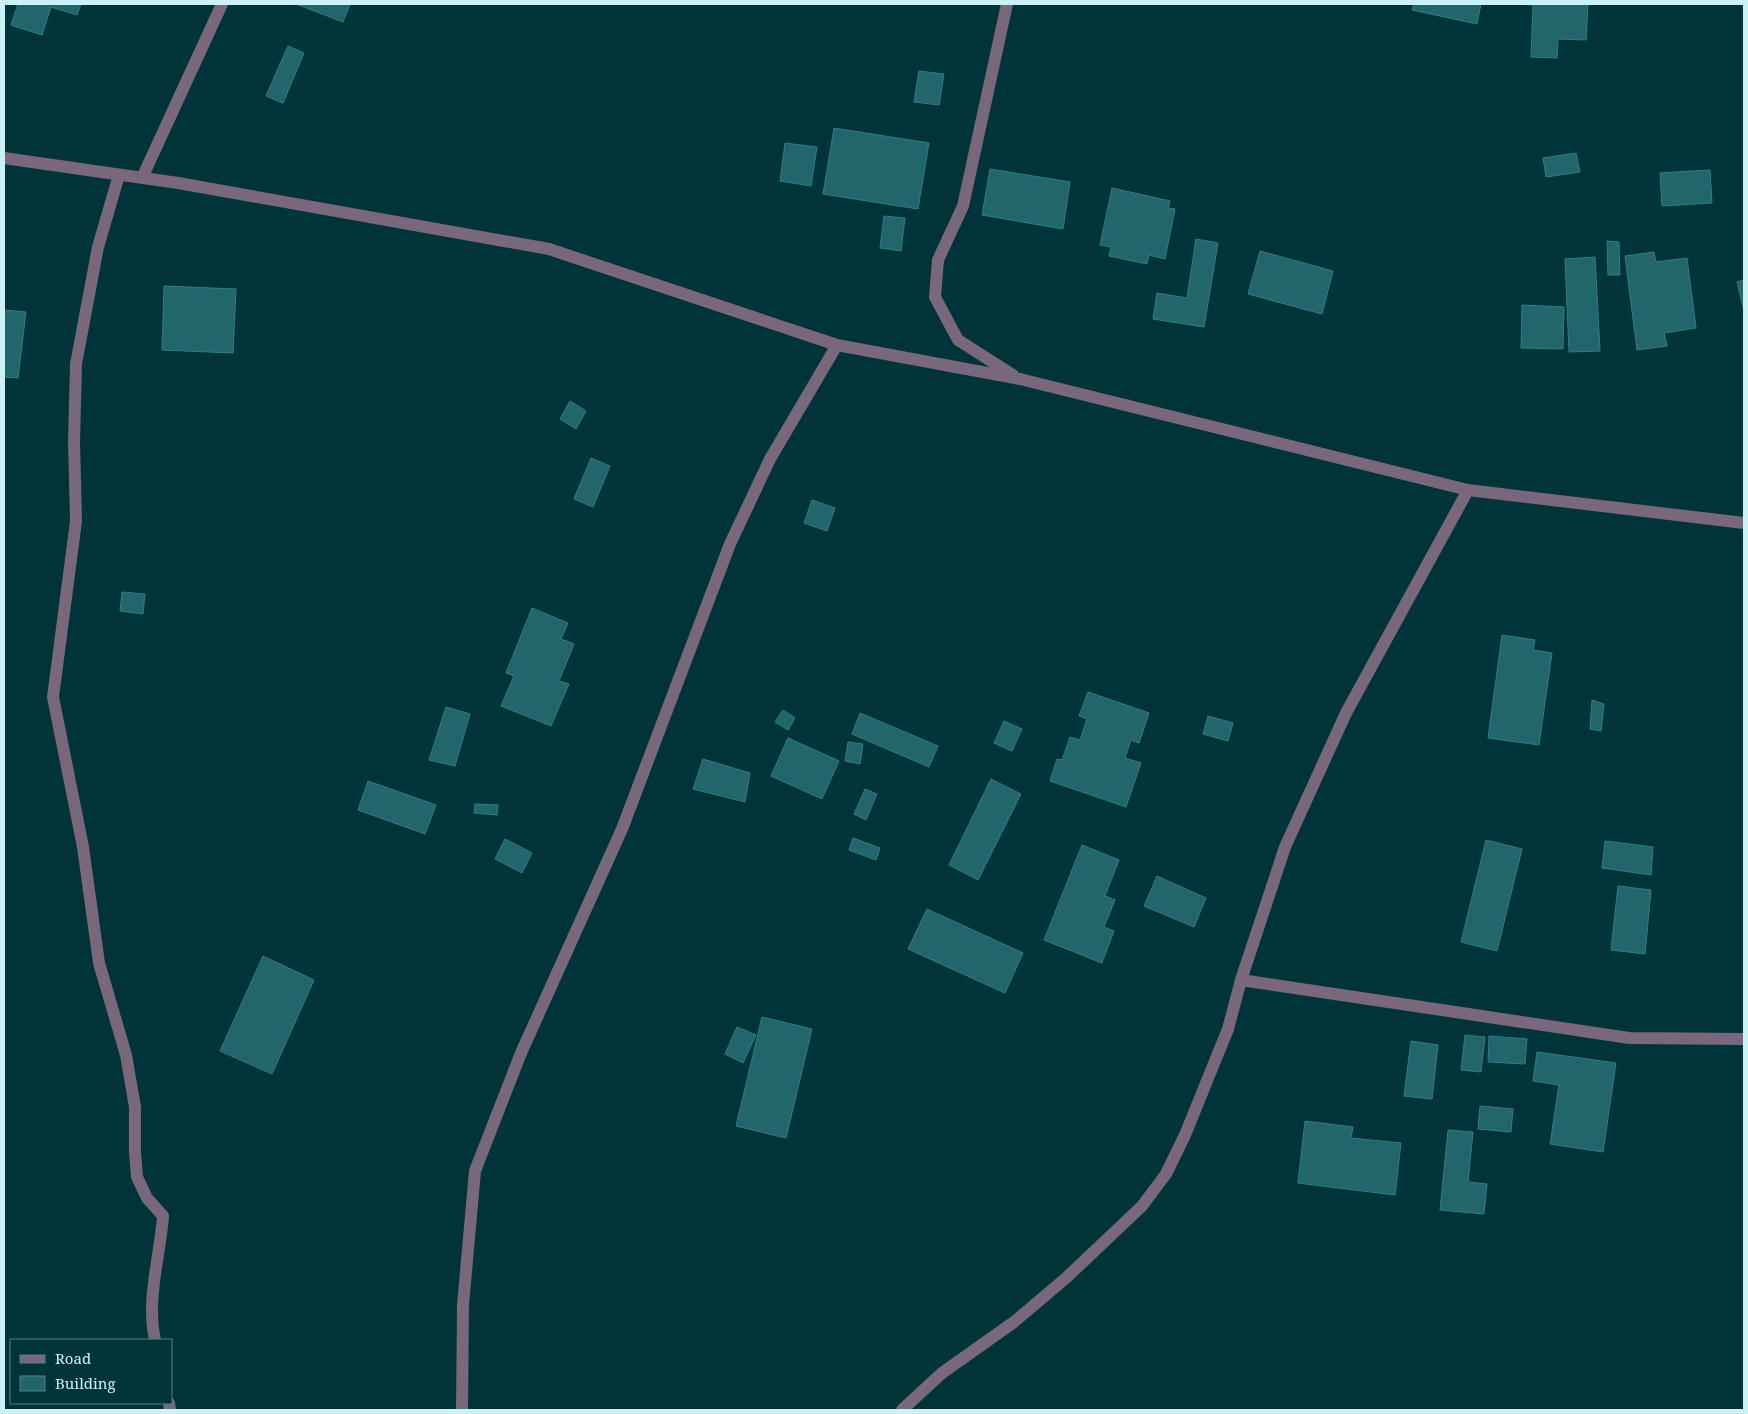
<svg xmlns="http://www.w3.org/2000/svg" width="1748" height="1414" font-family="'Noto Serif',serif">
	<rect width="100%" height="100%" fill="#013438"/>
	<path fill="#22656b" stroke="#28828a" d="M 18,4 L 81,4 L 77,15 L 51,7 L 42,35 L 11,25 Z
		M 296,4 L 350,4 L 343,22 Z
		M 1414,4 L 1481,4 L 1477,24 L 1412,10 Z
		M 1520,4 L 1588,4 L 1586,40 L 1558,39 L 1557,58 L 1531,57 L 1533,5 Z
		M 288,46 L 304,53 L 283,103 L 266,96 Z
		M 919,71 L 944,74 L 939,105 L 914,102 Z
		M 834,128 L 929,143 L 918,209 L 823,194 Z
		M 785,143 L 817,147 L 811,186 L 780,181 Z
		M 1576,153 L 1580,172 L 1546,177 L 1543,158 Z
		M 990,169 L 1070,182 L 1063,229 L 982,215 Z
		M 1710,170 L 1712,203 L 1662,206 L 1660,173 Z
		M 1112,188 L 1170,201 L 1168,208 L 1175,209 L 1165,259 L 1149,255 L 1147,264 L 1109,256 L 1111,247 L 1100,245 Z
		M 884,216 L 905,218 L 901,251 L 880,248 Z
		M 1196,239 L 1218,243 L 1204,327 L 1153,319 L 1157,293 L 1187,298 Z
		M 1607,241 L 1619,242 L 1620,275 L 1608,275 Z
		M 1260,251 L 1333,271 L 1322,314 L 1248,294 Z
		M 1654,252 L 1656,262 L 1687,258 L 1696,328 L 1664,333 L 1667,346 L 1637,350 L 1625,256 Z
		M 1595,257 L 1600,351 L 1569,352 L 1565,259 Z
		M 1744,280 L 1744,311 L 1737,282 Z
		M 164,286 L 236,289 L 233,353 L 162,350 Z
		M 1522,305 L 1564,307 L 1563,349 L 1521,348 Z
		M 4,310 L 26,312 L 18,378 L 4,377 Z
		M 570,401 L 586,411 L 576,429 L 560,419 Z
		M 591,458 L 610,466 L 593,507 L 574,499 Z
		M 812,500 L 835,508 L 827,531 L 804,523 Z
		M 122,592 L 145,594 L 143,614 L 120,611 Z
		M 532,608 L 568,623 L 561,639 L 574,644 L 559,681 L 569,684 L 551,726 L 501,706 L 514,676 L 506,673 Z
		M 1502,635 L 1535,640 L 1533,650 L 1552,653 L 1539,745 L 1488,738 Z
		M 1088,692 L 1149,713 L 1139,743 L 1131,740 L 1125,758 L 1141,763 L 1126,807 L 1050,781 L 1057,759 L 1062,760 L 1070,737 L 1080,740 L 1087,719 L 1079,716 Z
		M 1592,700 L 1604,704 L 1601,731 L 1590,729 Z
		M 446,707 L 470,714 L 455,766 L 429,760 Z
		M 783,710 L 795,718 L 788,730 L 775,722 Z
		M 860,713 L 938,746 L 929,767 L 852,734 Z
		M 1208,716 L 1233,723 L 1228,741 L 1203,734 Z
		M 1004,721 L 1022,729 L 1012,751 L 994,743 Z
		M 788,738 L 839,761 L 822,799 L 771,776 Z
		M 848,742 L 863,744 L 860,764 L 845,761 Z
		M 703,759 L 750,773 L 745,802 L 693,789 Z
		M 991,779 L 1021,794 L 978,880 L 949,865 Z
		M 368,781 L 436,805 L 425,834 L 358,810 Z
		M 865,789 L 877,794 L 866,820 L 854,814 Z
		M 475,804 L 498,805 L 497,815 L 474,813 Z
		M 853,838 L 880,848 L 876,860 L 849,850 Z
		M 505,839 L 532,853 L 522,873 L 495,859 Z
		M 1486,840 L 1522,849 L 1497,951 L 1461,942 Z
		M 1605,841 L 1653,847 L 1651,875 L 1602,868 Z
		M 1082,845 L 1119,860 L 1105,896 L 1115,900 L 1104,927 L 1114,931 L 1102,963 L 1044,940 Z
		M 1157,876 L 1206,898 L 1194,927 L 1144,906 Z
		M 1618,886 L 1651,890 L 1645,954 L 1611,950 Z
		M 927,909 L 1023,953 L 1005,993 L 908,949 Z
		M 263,956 L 314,980 L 272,1074 L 220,1051 Z
		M 762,1017 L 812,1029 L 786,1138 L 736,1126 Z
		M 737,1027 L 756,1035 L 743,1063 L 725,1054 Z
		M 1465,1035 L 1485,1037 L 1481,1072 L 1461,1070 Z
		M 1489,1036 L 1527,1039 L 1525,1064 L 1488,1062 Z
		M 1411,1041 L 1438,1045 L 1432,1099 L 1404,1096 Z
		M 1537,1052 L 1616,1063 L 1603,1152 L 1550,1144 L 1559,1085 L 1533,1081 Z
		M 1480,1106 L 1513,1109 L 1511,1132 L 1478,1129 Z
		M 1305,1121 L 1353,1127 L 1351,1138 L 1401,1143 L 1395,1195 L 1298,1183 Z
		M 1448,1130 L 1473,1132 L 1468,1182 L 1487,1184 L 1484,1214 L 1440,1210 Z"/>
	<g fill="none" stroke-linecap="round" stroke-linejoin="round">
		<path stroke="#79677b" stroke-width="12" d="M 1007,4 L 963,206 L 938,260 L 935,297 L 958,340 L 1013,375
			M 4,158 L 178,183 L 549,249 L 837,345 L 1020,379 L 1468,490 L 1744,523
			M 119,175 L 98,247 L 76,364 L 74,442 L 76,521 L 53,697 L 83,847 L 99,963 L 126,1055 L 135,1107 L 135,1152 L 137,1177 L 147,1198 L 163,1216 C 160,1257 146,1299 155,1340
			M 142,178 L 222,4
			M 1241,980 L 1629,1038 L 1744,1039
			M 169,1403 L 170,1410
			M 462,1410 L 463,1305 L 475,1171 L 521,1053 L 622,829 L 730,544 L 770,459 L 837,345
			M 902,1410 L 942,1373 L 1014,1322 L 1066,1278 L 1142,1206 L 1166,1174 L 1185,1135 L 1228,1029 L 1241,980 L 1285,847 L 1346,713 L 1468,490"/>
	</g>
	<rect width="1748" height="1414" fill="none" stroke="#cbf3f7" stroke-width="10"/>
	<rect x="10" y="1339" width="162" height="65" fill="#013438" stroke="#528084"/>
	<rect x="20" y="1355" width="25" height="8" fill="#79677b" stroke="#528084"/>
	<text x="55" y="1364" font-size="15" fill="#cbf3f7">Road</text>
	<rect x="20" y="1376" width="25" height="15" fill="#22656b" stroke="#528084"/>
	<text x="55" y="1389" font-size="15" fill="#cbf3f7">Building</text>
</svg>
